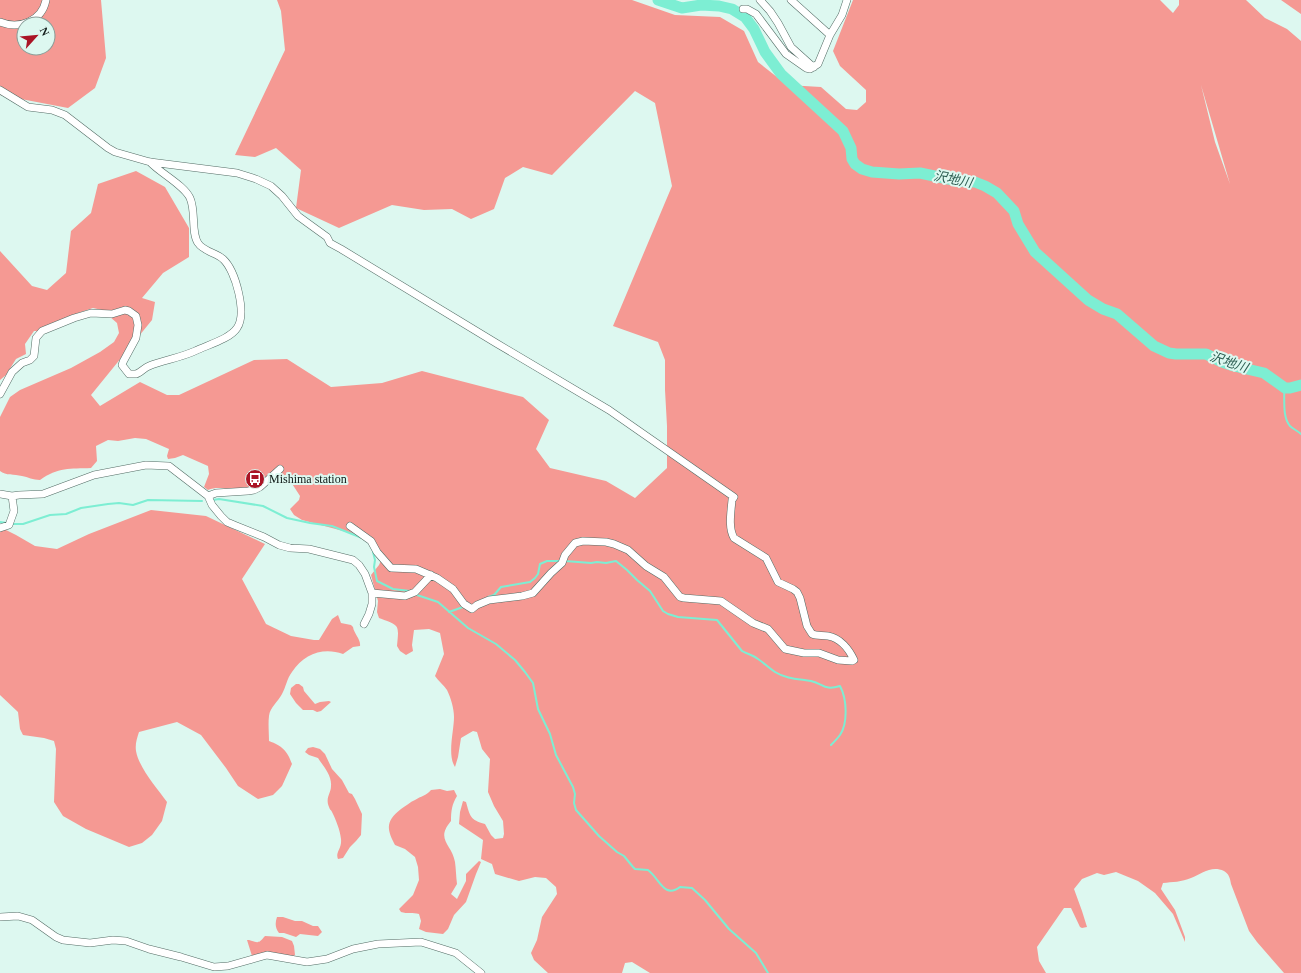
<svg xmlns="http://www.w3.org/2000/svg" width="1301" height="973" font-family="'Times New Roman','Noto Sans JP',serif">
	<rect width="100%" height="100%" fill="#ddf8f0"/>
	<path fill="#f59993" fill-rule="evenodd" d="M 0,0 L 101,0 L 106,58 L 95,88 L 68,108 L 0,95 ZM 24,24 L 48,24 L 48,48 L 24,48 Z
		M 277,0 L 632,0 L 675,15 L 720,17 L 744,31 L 758,62 L 787,85 L 821,87 L 846,109 L 857,110 L 866,102 L 866,90 L 840,66 L 833,51 L 853,0 L 1160,0 L 1173,13 L 1179,5 L 1179,0 L 1246,0 L 1265,18 L 1287,29 L 1301,41 L 1301,973 L 1284,973 L 1257,942 L 1249,931 L 1231,884 C 1230,878 1229,874 1224,871 C 1211,865 1202,874 1191,878 C 1182,882 1172,882 1163,883 L 1161,889 L 1175,910 L 1185,937 L 1185,942 L 1173,914 L 1155,893 L 1138,881 L 1116,872 L 1104,875 L 1097,873 L 1082,879 L 1074,889 L 1082,911 L 1087,927 L 1082,928 L 1080,927 L 1071,908 L 1064,908 L 1037,947 L 1039,961 L 1046,973 L 650,973 L 632,962 L 625,963 L 622,973 L 548,973 L 534,960 L 531,953 L 537,940 L 542,917 L 557,894 L 556,887 L 546,878 L 535,877 L 519,881 L 495,874 L 492,864 L 481,859 L 483,840 L 459,824 L 460,812 L 463,801 L 466,802 C 470,816 470,820 485,824 L 491,835 L 495,839 L 503,838 L 504,834 L 503,821 L 494,806 L 488,792 L 490,759 L 482,749 L 477,732 L 473,731 L 461,738 L 458,757 L 455,767 C 447,755 454,731 454,717 C 454,709 451,698 447,690 C 444,685 438,681 435,676 L 444,654 L 440,633 L 429,629 L 414,630 L 412,645 L 413,651 L 406,655 L 400,651 L 397,646 C 399,624 400,626 379,618 L 377,612 L 378,601 L 371,575 L 379,565 L 383,556 L 371,536 L 358,535 L 302,520 L 294,515 L 290,509 L 299,500 L 300,496 L 289,479 L 282,475 L 269,475 C 258,487 246,490 229,489 C 221,488 215,487 208,490 L 204,487 L 209,474 L 208,466 L 183,455 L 175,458 L 168,459 L 167,456 L 169,449 L 146,439 L 135,438 L 118,441 L 108,440 L 96,446 L 97,461 L 91,468 C 70,469 58,467 40,480 C 33,480 28,477 22,476 C 14,474 6,476 0,471 L 0,417 L 10,397 L 20,390 L 71,368 L 100,352 L 114,342 L 119,333 L 117,323 L 102,310 L 93,308 L 78,313 L 38,331 L 34,331 L 25,344 L 26,354 L 16,359 L 6,375 L 0,380 L 0,251 L 32,286 L 47,290 L 66,273 L 71,231 L 91,213 L 98,184 L 136,171 L 165,187 L 189,228 L 189,257 L 163,273 L 142,298 L 155,302 L 152,320 L 91,395 L 100,406 L 140,382 L 167,395 L 179,395 L 254,360 L 287,359 L 331,387 L 382,383 L 422,371 L 523,397 L 549,420 L 536,449 L 550,468 L 606,481 L 635,498 L 667,468 L 667,426 L 665,390 L 665,360 L 658,342 L 613,326 L 672,186 L 655,103 L 635,91 L 552,175 L 523,167 L 505,178 L 494,209 L 471,219 L 452,209 L 424,210 L 392,205 L 339,228 L 296,208 L 301,170 L 276,148 L 255,157 L 235,155 L 285,50 L 281,11 ZM 1201,85 L 1230,184 L 1215,142 Z
		M 1281,0 L 1301,0 L 1301,14 Z
		M 151,510 L 206,516 L 265,544 L 242,579 L 266,624 L 291,636 L 314,640 L 319,640 L 332,619 L 338,615 L 341,623 L 351,625 L 353,627 C 354,634 361,639 360,646 L 353,647 L 343,654 C 323,647 304,654 292,672 C 287,678 286,687 282,694 C 278,702 270,707 269,716 C 268,724 269,733 269,741 C 282,746 287,750 292,764 L 282,786 L 273,795 L 258,799 L 238,786 L 226,768 L 201,735 L 177,722 L 139,732 C 137,738 135,744 136,751 C 139,768 157,788 167,802 L 162,821 L 152,835 L 142,843 L 129,847 L 86,829 L 63,816 L 54,802 L 56,749 L 54,741 L 44,738 L 23,735 L 20,729 L 18,712 L 0,695 L 0,527 L 16,535 L 35,546 L 57,549 L 89,534 Z
		M 296,684 L 299,684 L 303,687 L 304,691 L 315,704 L 320,702 L 329,701 L 331,702 L 321,711 L 317,712 L 313,710 L 303,710 L 296,703 L 290,694 L 291,688 Z
		M 313,747 L 320,749 L 325,754 L 332,769 L 342,780 L 349,793 L 352,794 L 355,799 L 362,814 L 361,835 L 356,841 L 350,847 L 343,858 L 338,859 C 335,852 342,849 341,839 C 340,830 336,820 332,812 C 330,808 331,812 329,807 C 325,797 331,794 331,786 C 332,775 323,766 318,758 L 309,755 L 305,752 L 308,748 Z
		M 440,789 L 447,791 L 454,790 L 457,796 C 452,804 451,811 451,821 C 435,840 452,844 455,862 C 456,869 456,877 457,884 L 451,894 L 457,899 L 466,881 L 466,874 L 479,861 L 481,862 L 476,874 L 466,902 L 454,915 L 448,929 L 443,934 L 426,932 L 419,929 L 421,921 L 419,914 C 413,912 407,914 401,912 L 399,909 L 413,895 L 419,880 L 418,867 L 415,857 L 405,849 L 395,845 C 386,828 386,821 401,809 C 406,806 410,802 415,800 C 421,796 426,796 431,790 Z
		M 277,917 L 283,917 L 295,921 L 302,921 L 313,926 L 318,926 L 322,932 L 318,936 L 300,934 L 296,937 L 284,933 L 279,933 C 275,928 275,923 277,917 Z
		M 265,936 L 282,937 L 292,941 L 294,946 L 295,955 L 293,956 L 252,956 L 247,940 L 249,940 C 259,943 258,944 265,936 Z"/>
	<g fill="none" stroke-linecap="round" stroke-linejoin="round">
		<path stroke="#7deed3" stroke-width="2" d="M 1284,387 C 1285,399 1282,417 1290,426 C 1293,429 1298,431 1301,434
			M 213,500 L 219,499 L 263,506 L 287,518 L 310,523 L 332,526 L 362,538
			M 0,522 L 7,523
			M 12,524 L 23,524 L 50,515 L 66,514 L 81,508 L 108,504 L 119,503 L 133,505 L 148,500 L 202,501
			M 373,552 L 375,560 L 374,567 L 377,581 L 393,589 L 410,591
			M 565,561 L 591,563 L 597,562 L 606,563 L 616,561 L 627,570 L 637,580 L 650,591 L 663,611 L 668,614 L 678,617 L 717,620 L 742,651 C 747,654 753,655 758,659 C 764,663 769,668 775,672 C 786,679 799,679 811,681 C 824,684 824,691 840,686 C 847,699 848,723 840,735 C 837,739 834,742 831,745
			M 417,595 L 438,602 L 468,628 L 496,644 L 515,660 L 525,672 L 533,683 L 538,709 L 550,734 L 556,755 L 573,787 L 575,794 L 574,803 L 576,810 L 599,836 L 617,852 L 624,856 L 633,867 L 635,869 L 648,870 C 660,879 664,899 680,887 L 692,888 L 705,900 L 729,929 L 756,953 L 768,973
			M 488,597 L 494,595 L 501,587 L 530,582 L 535,578 L 538,574 L 540,564 L 547,561 L 560,561
			M 449,612 L 463,607"/>
		<path stroke="#7deed3" stroke-width="11" d="M 658,0 L 682,8 L 701,5 L 719,6 L 732,9 L 745,17 L 754,29 L 765,52 L 781,74 L 843,131 L 851,148 L 852,159 L 855,164 L 862,169 L 872,172 L 899,174 L 920,173 L 958,181 L 975,182 L 985,186 L 997,193 L 1014,211 L 1018,224 L 1035,252 L 1088,300 L 1103,309 L 1117,314 L 1154,346 L 1169,353 L 1176,354 L 1206,354 L 1222,362 L 1234,366 L 1264,373 L 1285,388 L 1290,388 L 1301,385"/>
		<g stroke="#536c65" stroke-width="8">
			<path id="minor" d="M 760,0 L 770,11 L 778,23 L 791,47 L 811,65 L 814,67
				M 791,0 L 830,35
				M 743,9 L 747,9 L 756,14 L 786,54 L 806,68 L 810,69 L 818,64 L 830,35 L 842,15 L 847,0
				M 0,22 C 19,30 42,21 46,0
				M 0,90 L 28,107 L 52,110 L 65,115 L 108,148 L 115,152 L 150,162 L 237,173 L 256,179 L 271,186 L 282,196 L 298,216 L 327,237 L 330,243 L 341,249 L 496,343 L 609,410 L 734,497 L 732,500 C 731,512 728,528 734,538 L 766,558 L 778,582 L 793,589 L 797,592 L 800,598 L 807,626 L 812,634 C 817,636 822,635 828,636 C 840,638 849,649 854,660 L 852,661 L 838,660 L 819,653 L 804,653 L 785,649 L 768,629 L 753,623 L 721,601 L 684,598 L 680,597 L 664,577 L 646,566 L 628,550 L 614,544 L 606,542 L 583,541 L 575,543 L 565,555 L 562,563 L 551,573 L 533,593 L 522,596 L 489,600 L 477,605 L 472,609 L 464,604 L 453,589 L 437,578 L 416,569 L 391,568 L 377,552 L 371,541 L 350,526
				M 0,394 L 12,372 L 22,363 L 30,360 L 34,356 L 36,338 L 42,331 L 74,318 L 91,313 L 112,314 L 125,310 L 129,311 L 136,316 L 138,325 L 136,338 L 123,362 L 122,365 L 129,374 C 132,374 134,374 136,374 C 140,373 144,368 149,366 C 163,360 180,358 195,351 C 207,345 230,339 237,328 C 247,314 236,271 223,259 C 216,253 203,251 198,243 C 191,233 196,211 190,198 C 184,185 160,173 150,162
				M 0,494 L 12,496 L 19,495 L 43,494 L 94,475 L 146,465 L 169,466 L 208,496 L 212,505 L 221,516 L 227,522 L 234,525 L 264,537 L 279,545 L 290,548 L 309,549 L 353,560 L 359,565 L 365,574 L 372,593 L 372,604 L 369,614 L 364,624
				M 208,496 L 216,493 L 248,491 L 254,490 L 260,487 L 280,469
				M 0,528 L 9,525 L 14,511 L 12,496
				M 372,593 L 405,596 L 415,592 L 431,575
				M 0,917 L 18,916 L 32,920 L 56,937 L 63,940 L 90,943 L 113,940 L 126,941 L 149,949 L 181,957 L 214,967 L 228,966 L 267,955 L 307,962 L 327,959 L 353,949 L 378,944 L 421,942 L 456,953 L 481,973"/>
		</g>
		<use href="#minor" stroke="#fff" stroke-width="7"/>
	</g>
	<defs>
		<g id="bus-disc" transform="scale(1)"><circle r="9.5" fill="#aa1425" stroke="#ddf8f0"/><path d="M-5-6H5V4H4V6H2V4H-2V6H-4V4H-5ZM-3.5-4V0h7V-4ZM-3.5 1.2v1.5H-2V1.2ZM2 1.2v1.5H3.5V1.2Z" fill="#fff"/></g>
	</defs>
	<g fill-rule="evenodd">
		<use href="#bus-disc" x="255" y="479"/>
	</g>
	<g text-anchor="middle" dominant-baseline="central" stroke-width="4" stroke-linejoin="round" paint-order="stroke">
		<g font-size="12" fill="#0d1714" stroke="#ddf8f0" text-anchor="start">
			<text x="269" y="479">Mishima station</text>
		</g>
		<g font-size="13" font-style="italic" fill="#2b5c50" stroke="#ddf8f0">
			<text transform="translate(953 179) rotate(11)">沢地川</text>
			<text transform="translate(1229 362) rotate(19)">沢地川</text>
		</g>
	</g>
	<g transform="translate(36 36) rotate(63)"><circle r="19" fill="#ddf8f0" stroke="#8a9e98"/>
	<path d="M0-3L7 15L0 10L-7 15Z" fill="#aa1425"/>
	<text y="-6" font-size="11" font-weight="bold" text-anchor="middle" fill="#0d1714">N</text>
	</g>
</svg>
